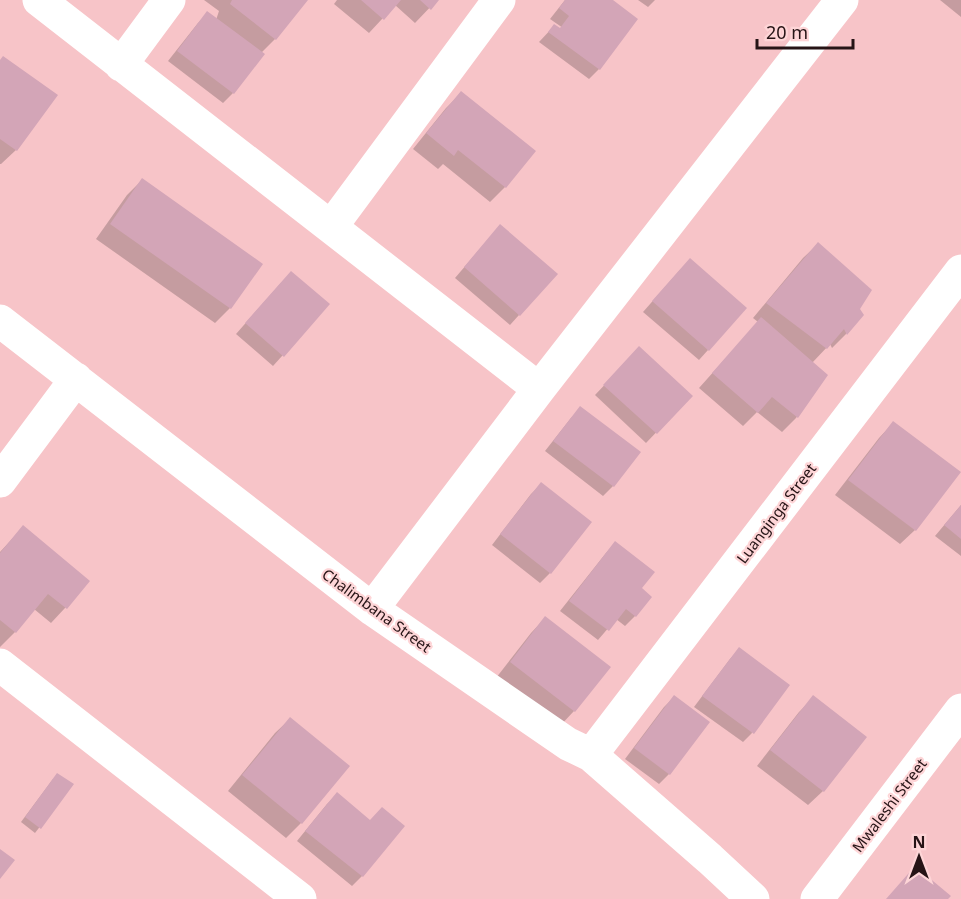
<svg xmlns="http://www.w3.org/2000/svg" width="961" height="899" font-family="'Noto Sans',sans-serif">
	<rect width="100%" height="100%" fill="#f7c4c8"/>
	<path fill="#0003" d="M 204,0 L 306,0 L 275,39 L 261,53 L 233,93 L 223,103 L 168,61 L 198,23 L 208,13 L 216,20 L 219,11 Z
		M 337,0 L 437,0 L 415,23 L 395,5 L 369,33 L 334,4 Z
		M 565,0 L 610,0 L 636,19 L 599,69 L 589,79 L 539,42 L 554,26 L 561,30 L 563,28 L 550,19 Z
		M 638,0 L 655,0 L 648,7 Z
		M 940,0 L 961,0 L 961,17 Z
		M 0,62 L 16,150 L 1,164 L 0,164 Z
		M 461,93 L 534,152 L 505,187 L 490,202 L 443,164 L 438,169 L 413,149 L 446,108 Z
		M 142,180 L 261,264 L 230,308 L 215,323 L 96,239 L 127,195 Z
		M 491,236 L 519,315 L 510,325 L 455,278 Z
		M 818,244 L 858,309 L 862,315 L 846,334 L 832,348 L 830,344 L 812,363 L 826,375 L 796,418 L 782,432 L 757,412 L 743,426 L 699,388 L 758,322 L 753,318 L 803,258 Z
		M 680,270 L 708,350 L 699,360 L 643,312 Z
		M 281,283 L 328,305 L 273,366 L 236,334 Z
		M 630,358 L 691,396 L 646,443 L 595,395 Z
		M 581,408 L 639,453 L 613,486 L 603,496 L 545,451 L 571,418 Z
		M 893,423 L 915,530 L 900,544 L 835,495 L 879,438 Z
		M 541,484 L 550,573 L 540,583 L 492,545 L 531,494 Z
		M 961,505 L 961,556 L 935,536 Z
		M 23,527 L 88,581 L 65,608 L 51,623 L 34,609 L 15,632 L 0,647 L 0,552 Z
		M 615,543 L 640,589 L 635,616 L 625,626 L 616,619 L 598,640 L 560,611 L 606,553 Z
		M 545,618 L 574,711 L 560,726 L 496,678 L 531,633 Z
		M 739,649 L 752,733 L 743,742 L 694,707 L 730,659 Z
		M 674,697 L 708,722 L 669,774 L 659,784 L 625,759 L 664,707 Z
		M 814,697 L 823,791 L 808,805 L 757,766 L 799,712 Z
		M 290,719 L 348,766 L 301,823 L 286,838 L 228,791 L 275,733 Z
		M 53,779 L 72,785 L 35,833 L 21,822 Z
		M 337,794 L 370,822 L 403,826 L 362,876 L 352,886 L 297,841 L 327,804 Z"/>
	<path fill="#d3a5b7" d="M 232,0 L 308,0 L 276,40 L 230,4 Z
		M 361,0 L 401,0 L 384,20 Z
		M 420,0 L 439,0 L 431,10 Z
		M 565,0 L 613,0 L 638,19 L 600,70 L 548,32 L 554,24 L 560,28 L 569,16 L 559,8 Z
		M 207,11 L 265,54 L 234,94 L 177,51 Z
		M 3,56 L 58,95 L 17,151 L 0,139 L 0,60 Z
		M 461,91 L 536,151 L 506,188 L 458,150 L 454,156 L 426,133 Z
		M 142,178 L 263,264 L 231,309 L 110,224 Z
		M 500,224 L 558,274 L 520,316 L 464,267 Z
		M 818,242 L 872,290 L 860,309 L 864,315 L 847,335 L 844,329 L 827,349 L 766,303 Z
		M 690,258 L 747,308 L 709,351 L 652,301 Z
		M 291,271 L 330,304 L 284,357 L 245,323 Z
		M 761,317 L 828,375 L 798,418 L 772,397 L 758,413 L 712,373 Z
		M 639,346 L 693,396 L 657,434 L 603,385 Z
		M 580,406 L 641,452 L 614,487 L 553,441 Z
		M 893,421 L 961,472 L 916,531 L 848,480 Z
		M 541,482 L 592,522 L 551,574 L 500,534 Z
		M 961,505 L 961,539 L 944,525 Z
		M 23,525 L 90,581 L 67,609 L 48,594 L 16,633 L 0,620 L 0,553 Z
		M 615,541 L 655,572 L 642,588 L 652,597 L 636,617 L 626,609 L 609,631 L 569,601 Z
		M 545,616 L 611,667 L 575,712 L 510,662 Z
		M 739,647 L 790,685 L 754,734 L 702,696 Z
		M 674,695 L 710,722 L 670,775 L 634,748 Z
		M 813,695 L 867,737 L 824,792 L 770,750 Z
		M 290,717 L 350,766 L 302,824 L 242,775 Z
		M 57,773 L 74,784 L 41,829 L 25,817 Z
		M 337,792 L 370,820 L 382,807 L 405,826 L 363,877 L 305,831 Z
		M 0,849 L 15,860 L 0,879 Z
		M 915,866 L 951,896 L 948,899 L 886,899 Z"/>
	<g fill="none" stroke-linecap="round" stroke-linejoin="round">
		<path stroke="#fff" stroke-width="33" d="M 39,0 L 539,389
			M 121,65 L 169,0
			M 331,227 L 499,0
			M 0,321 L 372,609 L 568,744 L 591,755 L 710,859 L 753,899
			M 0,481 L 76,379
			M 372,609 L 539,389 L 842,0
			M 0,665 L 300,899
			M 591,755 L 961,271
			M 817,899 L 961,710"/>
	</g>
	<g text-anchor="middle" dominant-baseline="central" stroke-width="4.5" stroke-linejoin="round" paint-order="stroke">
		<g font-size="15" fill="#261416" stroke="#fed5d7">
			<text transform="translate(776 513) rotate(-53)">Luanginga Street</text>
			<text transform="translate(377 610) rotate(36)">Chalimbana Street</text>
			<text transform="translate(889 805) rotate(-53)">Mwaleshi Street</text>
		</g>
	</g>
	<g transform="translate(919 857)" stroke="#fed5d7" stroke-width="4.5" paint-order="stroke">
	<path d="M0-4.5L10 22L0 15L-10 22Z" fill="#261416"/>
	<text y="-9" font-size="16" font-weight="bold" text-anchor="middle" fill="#261416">N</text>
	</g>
	<path d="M757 39v9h96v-9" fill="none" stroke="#261416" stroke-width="3"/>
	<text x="766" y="39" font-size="18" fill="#261416" stroke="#fed5d7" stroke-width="4.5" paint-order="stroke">20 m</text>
</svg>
